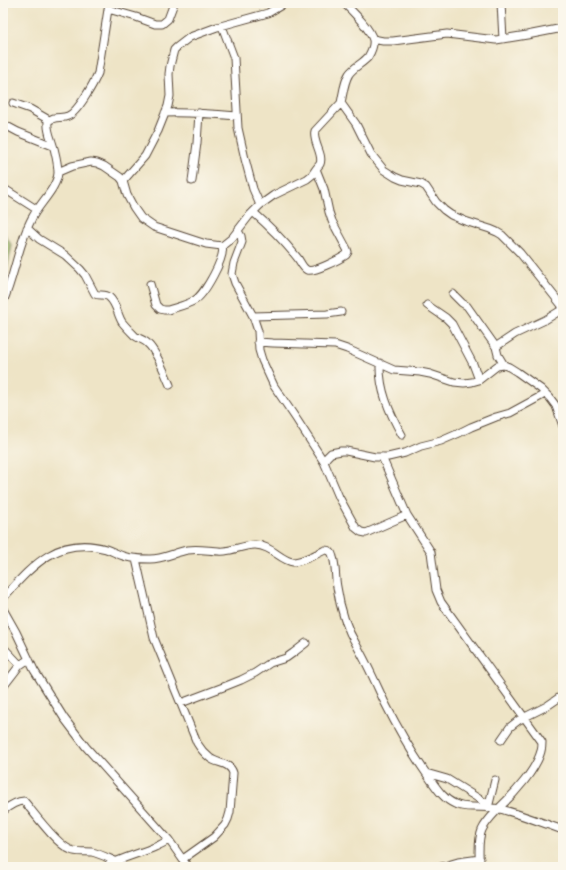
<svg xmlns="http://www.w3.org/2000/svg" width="566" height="870" font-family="Pangolin,sans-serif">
	<rect width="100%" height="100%" fill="#fbf7ec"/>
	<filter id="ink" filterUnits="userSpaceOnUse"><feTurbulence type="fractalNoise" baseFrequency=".025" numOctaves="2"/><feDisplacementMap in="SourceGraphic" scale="8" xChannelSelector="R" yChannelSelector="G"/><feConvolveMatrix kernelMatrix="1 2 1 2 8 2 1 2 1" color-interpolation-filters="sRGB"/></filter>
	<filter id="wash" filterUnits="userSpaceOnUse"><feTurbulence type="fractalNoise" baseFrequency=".012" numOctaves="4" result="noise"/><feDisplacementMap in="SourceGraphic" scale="16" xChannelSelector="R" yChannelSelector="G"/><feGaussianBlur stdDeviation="0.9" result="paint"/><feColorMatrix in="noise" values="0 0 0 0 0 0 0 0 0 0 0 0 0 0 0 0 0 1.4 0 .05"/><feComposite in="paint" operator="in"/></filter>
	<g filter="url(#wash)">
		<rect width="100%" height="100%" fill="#eee4c6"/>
		<path fill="#92ac5e" stroke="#666b3e" d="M 3,231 L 12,246 L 4,284 L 3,283 Z"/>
	</g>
	<g filter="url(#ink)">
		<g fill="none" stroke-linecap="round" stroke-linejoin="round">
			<g stroke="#564637" stroke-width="9">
				<path id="minor" d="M 344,3 C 353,12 370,28 373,40 C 374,46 371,52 368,57 C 363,63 354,67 349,74 C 344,82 343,94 341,103 L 356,124 L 371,154 L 384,170 L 395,177 L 402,180 L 421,184 L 426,187 L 436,202 L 444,210 L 451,215 L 465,221 L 490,229 L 497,232 L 502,235 L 520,253 L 563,307
					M 501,3 L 503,39
					M 108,9 L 136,17 L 155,24 L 162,24 L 168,19 L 174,3
					M 222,26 L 234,58 L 238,128 L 245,159 L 253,189 L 260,205
					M 373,39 L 383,41 L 393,41 L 447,34 L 496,40 L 527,35 L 563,28
					M 13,103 L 30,109 L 49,120
					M 165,113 C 189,112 213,114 237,116
					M 3,124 L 18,132 L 53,146
					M 58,172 L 72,166 L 91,162 L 97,163 L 104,166 L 120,177 L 123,181 L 127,195 L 134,208 L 141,218 L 154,227 L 206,244 L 222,246 L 232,238 L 249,216 L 260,205 L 274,195 L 307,179 L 312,175 L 316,169
					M 123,181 L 145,156 L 158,131 L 168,106 L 170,96 L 169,74 L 170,66 L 174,50 L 177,47 L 190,37 L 217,27 L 268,13 L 285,3
					M 192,181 L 197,143 L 199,113
					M 3,188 L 36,209
					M 253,212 C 268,225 283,240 296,256 C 300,260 302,268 307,270 C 313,273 340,259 346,255 L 348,252 L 347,249 L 332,221 L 329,212 L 324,189 L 316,169 C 316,169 320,164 320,164 C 324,154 312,142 315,131 L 341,103
					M 27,228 L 39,239 L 65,255 L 80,269 L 85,275 L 95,294 C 99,296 105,294 109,297 C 117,304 117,314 122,322 C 126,327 131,332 135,336 C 139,339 145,340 148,344 C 157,352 165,374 170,385
					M 238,231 L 241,236 L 242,242 L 234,263 L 232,274 L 235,283 L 253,316 L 258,331 L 259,350 L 262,360 L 274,386 L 297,420 L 324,462 L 339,497 L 356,528 L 361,532 L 366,533 L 407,515
					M 150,284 L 156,305 L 160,309 L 164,310 L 168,310 C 177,307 187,305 195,300 C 204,295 226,257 222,246
					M 453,294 L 462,303 L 467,306 L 496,347
					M 3,302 C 15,275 18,244 32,218 C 39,204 57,188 58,173 C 58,165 55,150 52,142 C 50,136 47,129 48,122 C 53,115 61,119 68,116 C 78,112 94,83 98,73 L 109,3
					M 427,305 L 446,318 L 452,324 L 473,364 L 479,380
					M 253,316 L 327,314 L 341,312
					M 258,342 L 273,343 L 335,345 L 347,349 L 394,370 L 420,372 L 430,374 L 454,382 L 464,383 L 472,382 L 479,380 L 497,366 L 504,365 L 509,367 L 517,372 L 541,389 L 550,398 L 556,406 L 563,426
					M 380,363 C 379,389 389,412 402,435
					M 504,365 L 498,355 L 496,347 L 497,346 L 515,334 L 545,320 L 563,309
					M 382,457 L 407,515 L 431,552 L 436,590 L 441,602 L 542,742 C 542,745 542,748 541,751 C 536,770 515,793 501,806 C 495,813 486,821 482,830 C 477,842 480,855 479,867
					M 324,462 L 327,457 L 331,453 L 341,451 L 346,451 L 375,457 L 388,457 L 405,453 L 421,446 L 441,441 L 457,434 L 471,427 L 496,417 L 510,413 L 545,394
					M 136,559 L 154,638 L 197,743 C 200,748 205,754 210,758 C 217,764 230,762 233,773 L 230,812 L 228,819 L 225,825 L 214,837 L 183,859
					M 3,598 C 32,566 58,535 106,549 C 112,551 117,554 123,556 C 132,559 141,559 150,559 C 164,559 175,552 188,550 C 201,548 213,552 225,551 C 235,550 244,545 255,545 C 271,545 281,561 293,562 C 302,562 317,554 325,550 C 330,550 332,552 333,557 C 336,566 335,577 337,587 C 340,608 346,628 357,646 C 368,665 376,684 385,703 C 398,729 412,753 428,776 C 436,787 443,799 455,804 C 461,807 467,807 473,807 C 482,807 491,807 500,809 C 521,814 542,823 563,830
					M 3,609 L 16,632 L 34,670 L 64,718 L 86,747 L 169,840 L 188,867
					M 3,647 L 20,665
					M 3,687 L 20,665 L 29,659
					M 181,703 L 226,686 L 241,680 L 255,673 L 270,663 L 286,658 L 293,653 L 306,643
					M 501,740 L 510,727 L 519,720 L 547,706 L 563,695
					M 426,773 L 447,779 L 489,805
					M 488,808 L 495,780
					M 3,811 C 9,806 16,801 24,801 C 34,813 57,845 71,850 C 77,853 85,851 92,852 C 100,854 108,858 115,861
					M 105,867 C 120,858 138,854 155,847 C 160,845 165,842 169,840
					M 441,867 L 458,862 L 480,859"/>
			</g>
			<use href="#minor" stroke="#fff" stroke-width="7"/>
		</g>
	</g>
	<rect width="566" height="870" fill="none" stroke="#fbf7ec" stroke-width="16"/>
</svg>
